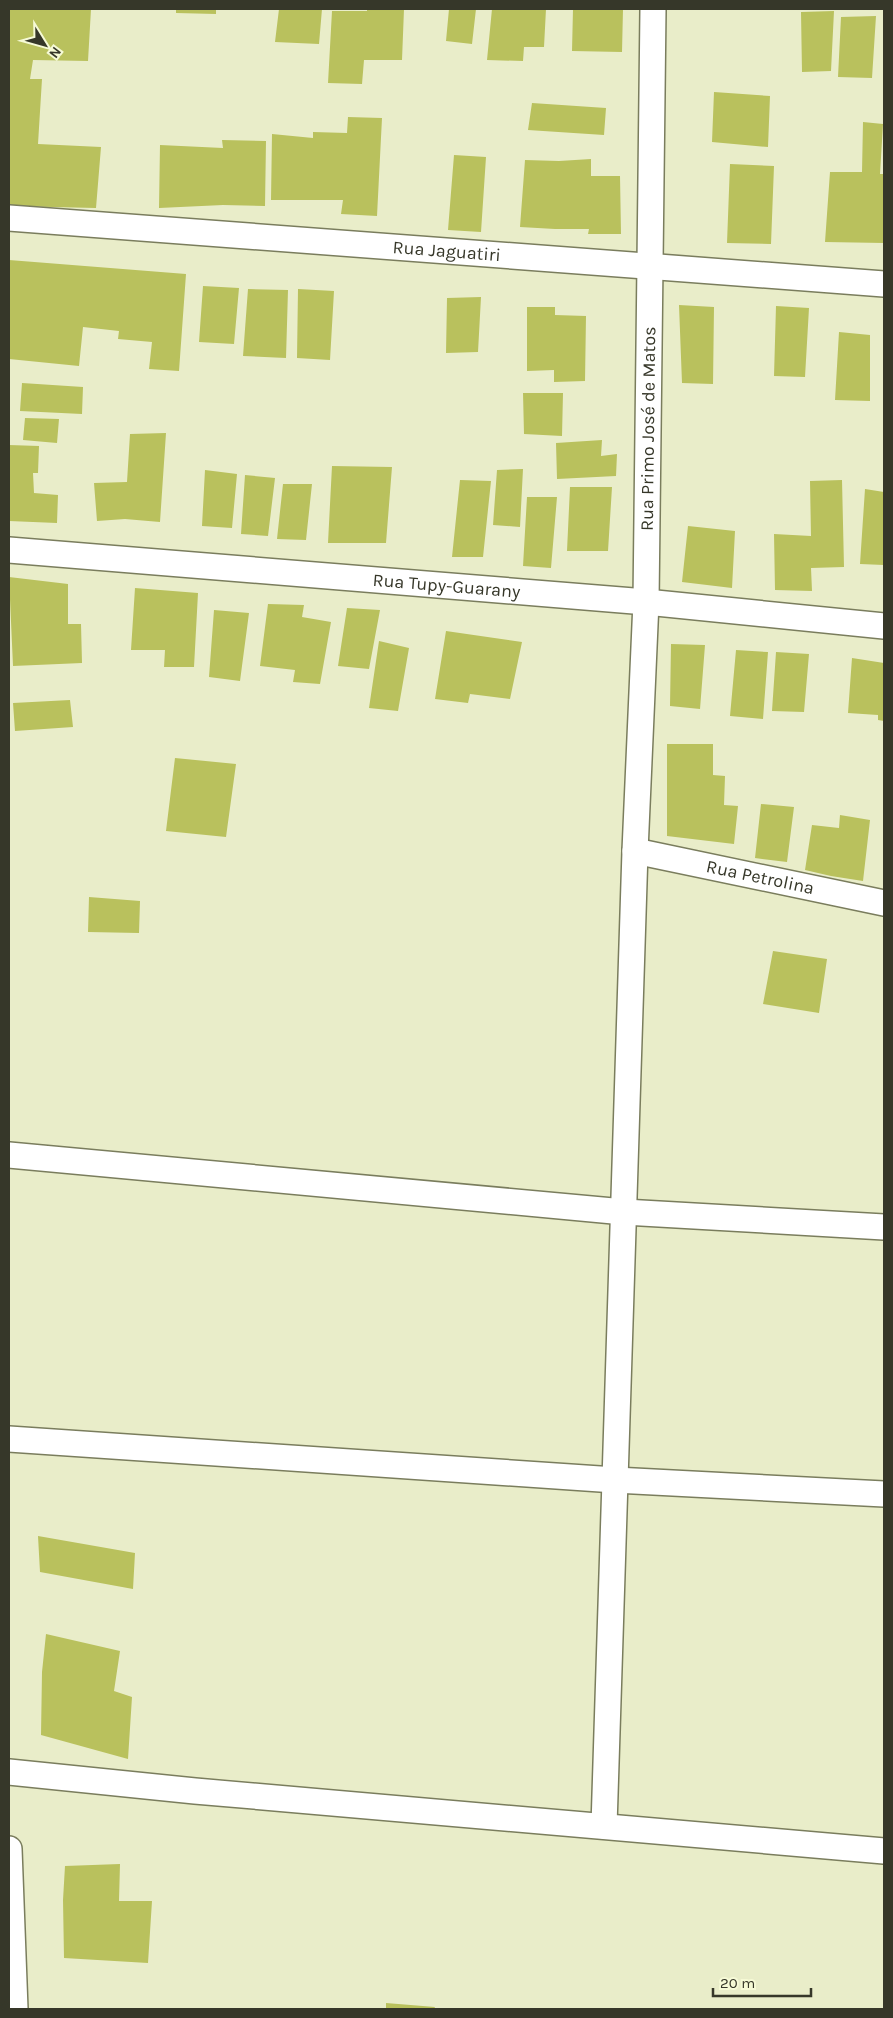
<svg xmlns="http://www.w3.org/2000/svg" width="893" height="2018" font-family="Karla,sans-serif">
	<rect width="100%" height="100%" fill="#e9edc9"/>
	<path fill="#b9c15d" d="M 9,9 L 91,9 L 88,61 L 33,60 L 30,79 L 42,79 L 38,144 L 101,147 L 96,208 L 9,206 Z
		M 176,9 L 216,9 L 216,14 L 176,13 Z
		M 279,9 L 322,9 L 319,44 L 275,42 Z
		M 367,9 L 404,9 L 402,60 L 364,60 L 362,84 L 328,83 L 332,11 L 367,11 Z
		M 449,9 L 476,9 L 472,44 L 446,41 Z
		M 492,9 L 546,9 L 544,47 L 524,47 L 523,61 L 487,60 Z
		M 573,9 L 623,9 L 622,52 L 572,51 Z
		M 834,11 L 831,71 L 802,72 L 801,12 Z
		M 876,16 L 872,78 L 838,77 L 841,17 Z
		M 714,92 L 770,96 L 768,147 L 712,142 Z
		M 532,103 L 606,108 L 604,135 L 528,130 Z
		M 348,117 L 382,118 L 377,216 L 341,214 L 343,200 L 271,200 L 272,134 L 313,138 L 313,132 L 347,133 Z
		M 863,122 L 883,124 L 880,174 L 884,174 L 884,243 L 825,242 L 830,172 L 862,172 Z
		M 222,140 L 266,141 L 265,206 L 223,205 L 159,208 L 160,145 L 223,148 Z
		M 454,155 L 486,157 L 481,232 L 448,230 Z
		M 591,159 L 591,176 L 620,176 L 621,234 L 588,234 L 589,229 L 555,229 L 520,227 L 525,160 L 559,161 Z
		M 730,164 L 774,166 L 771,244 L 727,243 Z
		M 9,260 L 186,274 L 179,371 L 149,369 L 152,342 L 118,339 L 119,331 L 83,327 L 79,366 L 9,359 Z
		M 203,286 L 239,288 L 234,344 L 199,342 Z
		M 248,289 L 288,290 L 286,358 L 243,356 Z
		M 298,289 L 334,291 L 330,360 L 297,358 Z
		M 481,297 L 478,352 L 446,353 L 447,298 Z
		M 679,305 L 714,307 L 713,384 L 682,383 Z
		M 776,306 L 809,308 L 805,377 L 774,376 Z
		M 527,307 L 555,307 L 555,315 L 586,316 L 585,381 L 554,382 L 554,370 L 527,371 Z
		M 839,332 L 870,335 L 870,401 L 835,400 Z
		M 22,383 L 83,387 L 82,414 L 20,411 Z
		M 523,393 L 563,393 L 562,436 L 524,434 Z
		M 25,418 L 59,419 L 57,443 L 23,440 Z
		M 166,433 L 160,522 L 125,519 L 97,521 L 94,483 L 127,482 L 130,434 Z
		M 602,440 L 601,456 L 617,454 L 616,476 L 557,479 L 556,443 Z
		M 9,445 L 39,446 L 38,473 L 33,473 L 34,493 L 58,495 L 57,523 L 9,521 Z
		M 332,466 L 392,467 L 386,543 L 328,543 Z
		M 523,469 L 520,527 L 493,525 L 497,470 Z
		M 205,470 L 237,474 L 232,528 L 202,526 Z
		M 245,475 L 275,478 L 268,536 L 241,534 Z
		M 460,480 L 491,481 L 483,557 L 452,557 Z
		M 842,480 L 844,567 L 811,568 L 812,591 L 775,590 L 774,534 L 811,536 L 810,481 Z
		M 283,484 L 312,484 L 306,540 L 277,539 Z
		M 570,487 L 612,487 L 608,551 L 567,551 Z
		M 865,489 L 884,492 L 884,565 L 860,564 Z
		M 527,497 L 557,497 L 551,568 L 523,566 Z
		M 688,526 L 735,531 L 732,588 L 682,582 Z
		M 9,577 L 68,584 L 68,624 L 81,624 L 82,663 L 13,666 Z
		M 135,588 L 198,593 L 194,667 L 164,667 L 165,650 L 131,650 Z
		M 268,604 L 304,605 L 302,617 L 331,622 L 320,684 L 293,682 L 295,670 L 260,666 Z
		M 347,608 L 380,610 L 369,669 L 338,666 Z
		M 214,610 L 249,613 L 240,681 L 209,677 Z
		M 446,631 L 522,642 L 510,699 L 470,694 L 468,703 L 435,699 Z
		M 379,641 L 409,648 L 398,711 L 369,708 Z
		M 671,644 L 705,645 L 700,709 L 670,706 Z
		M 736,650 L 768,652 L 763,719 L 730,716 Z
		M 776,652 L 809,654 L 804,712 L 772,711 Z
		M 852,658 L 884,663 L 884,721 L 878,720 L 878,715 L 848,713 Z
		M 70,700 L 73,727 L 15,731 L 13,703 Z
		M 667,744 L 713,744 L 713,775 L 725,776 L 724,805 L 738,806 L 734,844 L 667,836 Z
		M 175,758 L 236,764 L 226,837 L 166,831 Z
		M 761,804 L 794,807 L 787,862 L 755,858 Z
		M 840,815 L 870,820 L 863,881 L 831,876 L 805,870 L 812,825 L 839,828 Z
		M 89,897 L 140,901 L 139,933 L 88,932 Z
		M 773,951 L 827,959 L 819,1013 L 763,1004 Z
		M 38,1536 L 135,1553 L 133,1589 L 40,1572 Z
		M 46,1634 L 120,1651 L 114,1691 L 132,1697 L 128,1759 L 41,1735 L 42,1672 Z
		M 120,1864 L 119,1901 L 152,1901 L 148,1963 L 64,1958 L 63,1900 L 65,1866 Z
		M 386,2003 L 435,2007 L 434,2009 L 386,2009 Z"/>
	<g fill="none" stroke-linecap="round" stroke-linejoin="round">
		<g stroke="#7a7d5d" stroke-width="28">
			<g id="street">
				<path id="s1" d="M 9,218 L 884,284"/>
				<path id="s2" d="M 9,550 L 646,602 L 884,626"/>
				<path id="s3" d="M 635,851 L 884,903"/>
				<path d="M 9,1155 L 624,1212 L 884,1227"/>
				<path d="M 9,1439 L 615,1480 L 884,1494"/>
				<path d="M 9,1772 L 195,1791 L 884,1851"/>
				<path id="s4" d="M 604,1826 L 635,851 L 646,602 L 653,9"/>
				<path d="M 9,1849 L 15,2009"/>
			</g>
		</g>
		<use href="#street" stroke="#fff" stroke-width="25"/>
	</g>
	<g text-anchor="middle" dominant-baseline="central" stroke-width="4" stroke-linejoin="round" paint-order="stroke">
		<g font-size="18" fill="#363729" stroke="#f6fad6">
			<text stroke="none"><textPath href="#s1" startOffset="439">Rua Jaguatiri</textPath></text>
			<text stroke="none"><textPath href="#s4" startOffset="1398">Rua Primo José de Matos</textPath></text>
			<text stroke="none"><textPath href="#s2" startOffset="439">Rua Tupy-Guarany</textPath></text>
			<text stroke="none"><textPath href="#s3" startOffset="128">Rua Petrolina</textPath></text>
		</g>
	</g>
	<rect width="893" height="2018" fill="none" stroke="#363729" stroke-width="20"/>
	<g transform="translate(45 45) rotate(127)" stroke="#f6fad6" stroke-width="4" paint-order="stroke">
	<path d="M0-4L9 19L0 12L-9 19Z" fill="#363729"/>
	<text y="-8" font-size="14" font-weight="bold" text-anchor="middle" fill="#363729">N</text>
	</g>
	<path d="M713 1988v8h98v-8" fill="none" stroke="#363729" stroke-width="2.5"/>
	<text x="720" y="1988" font-size="15" fill="#363729" stroke="#f6fad6" stroke-width="4" paint-order="stroke">20 m</text>
</svg>
